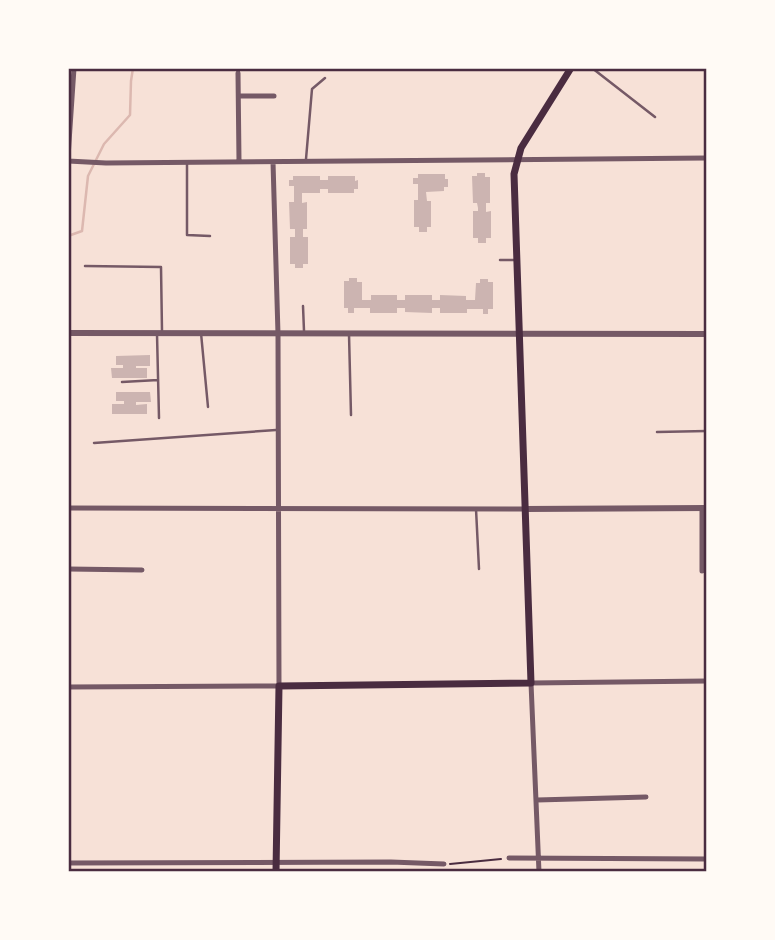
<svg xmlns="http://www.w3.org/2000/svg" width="775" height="940" font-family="'DM Sans',sans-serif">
	<rect width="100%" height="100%" fill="#f7e1d7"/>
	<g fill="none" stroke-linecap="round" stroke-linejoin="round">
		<path stroke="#dcb8b0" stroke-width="2.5" d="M 68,236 L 82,231 L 88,176 L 104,144 L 130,115 L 131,81 L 133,68"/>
	</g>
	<path fill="#ccb4b1" d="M 477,173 L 485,173 L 485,177 L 490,177 L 490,203 L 486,203 L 486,212 L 491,211 L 491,238 L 486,238 L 486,243 L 478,243 L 478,238 L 473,238 L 473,211 L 478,211 L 478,208 L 477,203 L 473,203 L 472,176 L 477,176 Z
		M 418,174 L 445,174 L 445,179 L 448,179 L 448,187 L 444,187 L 444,191 L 426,192 L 427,201 L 431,201 L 431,227 L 427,227 L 427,232 L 419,232 L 419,227 L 414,227 L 414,200 L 418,200 L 418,184 L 413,184 L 413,178 L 418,178 Z
		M 293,176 L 320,176 L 320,180 L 328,180 L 328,176 L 355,176 L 355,181 L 358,180 L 358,189 L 354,189 L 354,193 L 328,193 L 328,189 L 320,189 L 320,193 L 302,193 L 302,203 L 307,202 L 307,229 L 303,229 L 303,237 L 308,237 L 308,264 L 303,264 L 303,268 L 295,268 L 295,264 L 290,264 L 290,237 L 295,237 L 295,229 L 290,229 L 289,202 L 294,202 L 294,186 L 289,186 L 289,180 L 293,180 Z
		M 349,278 L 357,278 L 357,282 L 362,282 L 362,300 L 371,300 L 371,295 L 397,295 L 397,300 L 405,300 L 405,295 L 432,295 L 432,300 L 440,300 L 440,295 L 466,296 L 466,300 L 475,300 L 476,283 L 480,283 L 480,279 L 488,279 L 488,282 L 493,282 L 493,309 L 488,309 L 488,314 L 483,314 L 483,309 L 467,309 L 467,313 L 440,313 L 440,308 L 432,308 L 432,313 L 405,312 L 405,308 L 397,308 L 397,313 L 370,313 L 370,308 L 354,308 L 354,313 L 348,313 L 348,308 L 344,308 L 344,281 L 349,281 Z
		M 150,355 L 150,366 L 136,366 L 136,368 L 147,368 L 147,378 L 112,378 L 111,368 L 123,368 L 123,365 L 116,365 L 116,356 Z
		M 116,392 L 150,392 L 151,402 L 136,402 L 136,405 L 147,404 L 147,414 L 112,414 L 112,404 L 124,404 L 124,401 L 116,401 Z"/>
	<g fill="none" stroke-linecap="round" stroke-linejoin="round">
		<path stroke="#4a2c40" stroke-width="2" d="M 450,864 L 501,859"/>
		<path stroke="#755966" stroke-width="2.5" d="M 592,68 L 655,117
			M 306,159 L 312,89 L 325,78
			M 187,162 L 187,235 L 210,236
			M 500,260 L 516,260
			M 85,266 L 161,267 L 162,331
			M 303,306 L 304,331
			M 201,333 L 208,407
			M 157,334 L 159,418
			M 349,334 L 351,415
			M 122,382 L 158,380
			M 657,432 L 707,431
			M 94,443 L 276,430
			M 476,509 L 479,569"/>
		<path stroke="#755966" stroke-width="5" d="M 238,73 L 239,161
			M 239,96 L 274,96
			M 68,157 L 74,68
			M 68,161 L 106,163 L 707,158
			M 68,508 L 525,509
			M 702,508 L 702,571
			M 68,569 L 142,570
			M 68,687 L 279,686 L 278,334 L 273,162
			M 537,800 L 646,797
			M 509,858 L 707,859
			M 68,863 L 391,862 L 444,864
			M 539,872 L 531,683 L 707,681"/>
		<path stroke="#755966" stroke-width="6" d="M 68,333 L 707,334
			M 525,509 L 707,508"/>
		<path stroke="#4a2c40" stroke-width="7" d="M 276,872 L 279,686 L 531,683 L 514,174 L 521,148 L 571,68"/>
	</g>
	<rect width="775" height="940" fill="none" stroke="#fffaf5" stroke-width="140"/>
	<rect x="70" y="70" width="635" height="800" fill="none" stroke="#4a2c40" stroke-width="2.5"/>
</svg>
